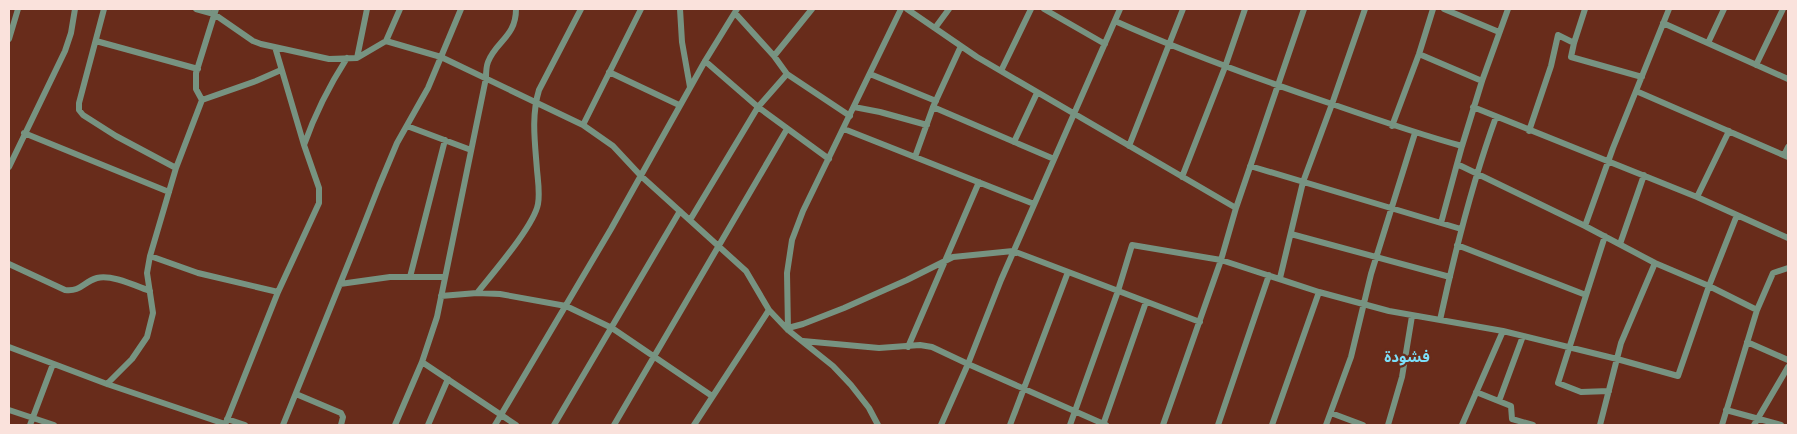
<svg xmlns="http://www.w3.org/2000/svg" width="1797" height="434" font-family="'Noto Serif','Noto Sans Arabic',serif">
	<rect width="100%" height="100%" fill="#682c1b"/>
	<g fill="none" stroke-linecap="round" stroke-linejoin="round">
		<path stroke="#779381" stroke-width="6" d="M 104,9 L 79,103 L 79,110 L 83,115 L 116,136 L 176,168
			M 196,9 L 214,14 L 253,41 L 261,44 L 329,59 L 357,58 L 386,41 L 441,57 L 583,125 L 613,146 L 641,176 L 746,271 L 769,310 L 788,330 L 833,366 L 851,385 L 869,408 L 878,425
			M 680,9 L 682,42 L 690,87
			M 907,9 L 977,57 L 1236,208
			M 1044,9 L 1105,44
			M 1444,9 L 1499,32
			M 735,13 L 774,56 L 787,74 L 850,116
			M 1115,21 C 1186,53 1258,79 1332,104 C 1375,119 1418,134 1462,146 L 1482,81 L 1508,9
			M 1663,23 L 1788,79
			M 935,28 L 949,9
			M 9,39 L 18,9
			M 96,41 L 198,69
			M 386,41 L 400,9
			M 1574,43 L 1571,57 L 1642,77
			M 1708,43 L 1724,9
			M 1419,54 L 1482,81
			M 774,56 L 812,9
			M 357,58 L 367,9
			M 705,61 L 758,107 L 829,159
			M 1756,65 L 1783,9
			M 1001,71 L 1031,9
			M 609,72 L 679,105
			M 870,74 L 936,101
			M 1636,91 L 1788,157
			M 202,100 L 256,81 L 281,70
			M 854,107 L 880,112 L 927,125
			M 933,107 L 1054,159
			M 1473,107 L 1697,197 L 1788,238
			M 583,125 L 641,9
			M 407,126 L 471,150
			M 1392,126 L 1419,54 L 1433,9
			M 844,129 L 1034,204
			M 1529,131 L 1551,66 L 1558,35 L 1574,43 L 1585,9
			M 24,133 L 169,192
			M 1014,142 L 1037,93
			M 304,145 C 315,114 329,86 347,58
			M 1129,146 L 1183,9
			M 1462,146 L 1457,164 L 1585,226 L 1655,263 L 1709,286 L 1757,310
			M 1784,155 L 1788,147
			M 915,157 L 933,107 L 961,46
			M 1250,166 L 1461,229
			M 9,167 L 65,51 L 71,33 L 75,9
			M 1182,177 L 1225,67 L 1245,9
			M 1697,197 L 1729,131
			M 690,220 L 758,107 L 787,74
			M 1441,223 L 1457,164
			M 1585,226 L 1613,148 L 1669,9
			M 1291,234 L 1450,277
			M 1605,236 L 1558,383 L 1581,392 L 1609,391
			M 1620,244 L 1644,175
			M 1457,245 L 1586,295
			M 150,256 L 198,273 L 278,292
			M 9,264 L 65,290 C 81,292 83,282 97,278 C 111,274 136,286 150,291
			M 410,277 L 445,140
			M 1280,278 L 1303,182 L 1332,104 L 1365,9
			M 340,284 L 390,277 L 445,277
			M 477,293 C 492,274 534,226 538,204 C 540,193 538,181 537,170 C 535,143 531,116 539,90 L 581,9
			M 441,296 L 477,293 L 500,294 L 566,306 L 612,328 L 712,396
			M 1440,320 C 1455,251 1472,183 1496,117
			M 788,328 L 803,324 L 844,308 L 907,280 L 953,257 L 1013,251 L 1200,322
			M 788,330 L 787,273 L 792,240 L 803,211 L 901,9
			M 803,341 L 879,348 L 920,345 L 932,347 L 968,364 L 941,425
			M 1747,342 L 1788,360
			M 9,347 L 107,384 L 225,424
			M 908,347 L 979,182
			M 422,362 L 516,425
			M 107,384 L 132,359 L 147,337 L 153,313 L 147,273 L 150,256 L 176,168 L 202,100 L 196,89 L 196,73 L 216,9
			M 1476,392 L 1511,406 L 1512,419 L 1533,425
			M 296,394 L 341,413 L 343,417 L 341,425
			M 1499,401 L 1523,336
			M 9,410 L 54,425
			M 1726,410 L 1781,425
			M 1331,413 L 1363,425
			M 227,419 L 245,425
			M 30,425 L 53,364
			M 225,425 L 278,292 L 319,203 L 319,188 L 304,145 L 275,47
			M 283,425 L 359,237 L 379,186 L 397,143 L 428,88 L 461,9
			M 395,425 L 422,362 L 437,317 L 486,78 C 486,73 486,67 488,62 C 496,41 516,37 516,9
			M 428,425 L 448,379
			M 495,425 L 611,229 L 705,61 L 737,9
			M 554,425 L 680,211
			M 614,425 L 787,129
			M 694,425 L 769,310
			M 1010,425 L 1068,272
			M 1070,425 L 1118,291 L 1132,245 L 1221,260 L 1319,292 L 1389,311 L 1503,331 L 1617,359 L 1678,376 L 1709,286 L 1737,215
			M 1103,425 L 1146,302
			M 1106,425 L 968,364 L 1001,280 L 1120,9
			M 1163,425 L 1221,260 L 1236,208 L 1304,9
			M 1218,425 L 1269,275
			M 1272,425 L 1319,292
			M 1326,425 L 1351,357 L 1371,274 L 1415,133
			M 1388,425 L 1402,377 L 1412,316
			M 1462,425 L 1503,331
			M 1600,425 L 1621,343 L 1655,263
			M 1722,425 L 1757,310 L 1773,273 L 1788,268
			M 1754,425 L 1788,367"/>
	</g>
	<g text-anchor="middle" dominant-baseline="central" stroke-width="4.5" stroke-linejoin="round" paint-order="stroke">
		<g font-size="15" font-weight="bold" fill="#7cdff9" stroke="#682c1b">
			<text x="1407" y="356">فشودة</text>
		</g>
	</g>
	<rect width="1797" height="434" fill="none" stroke="#fae2dc" stroke-width="20"/>
</svg>
